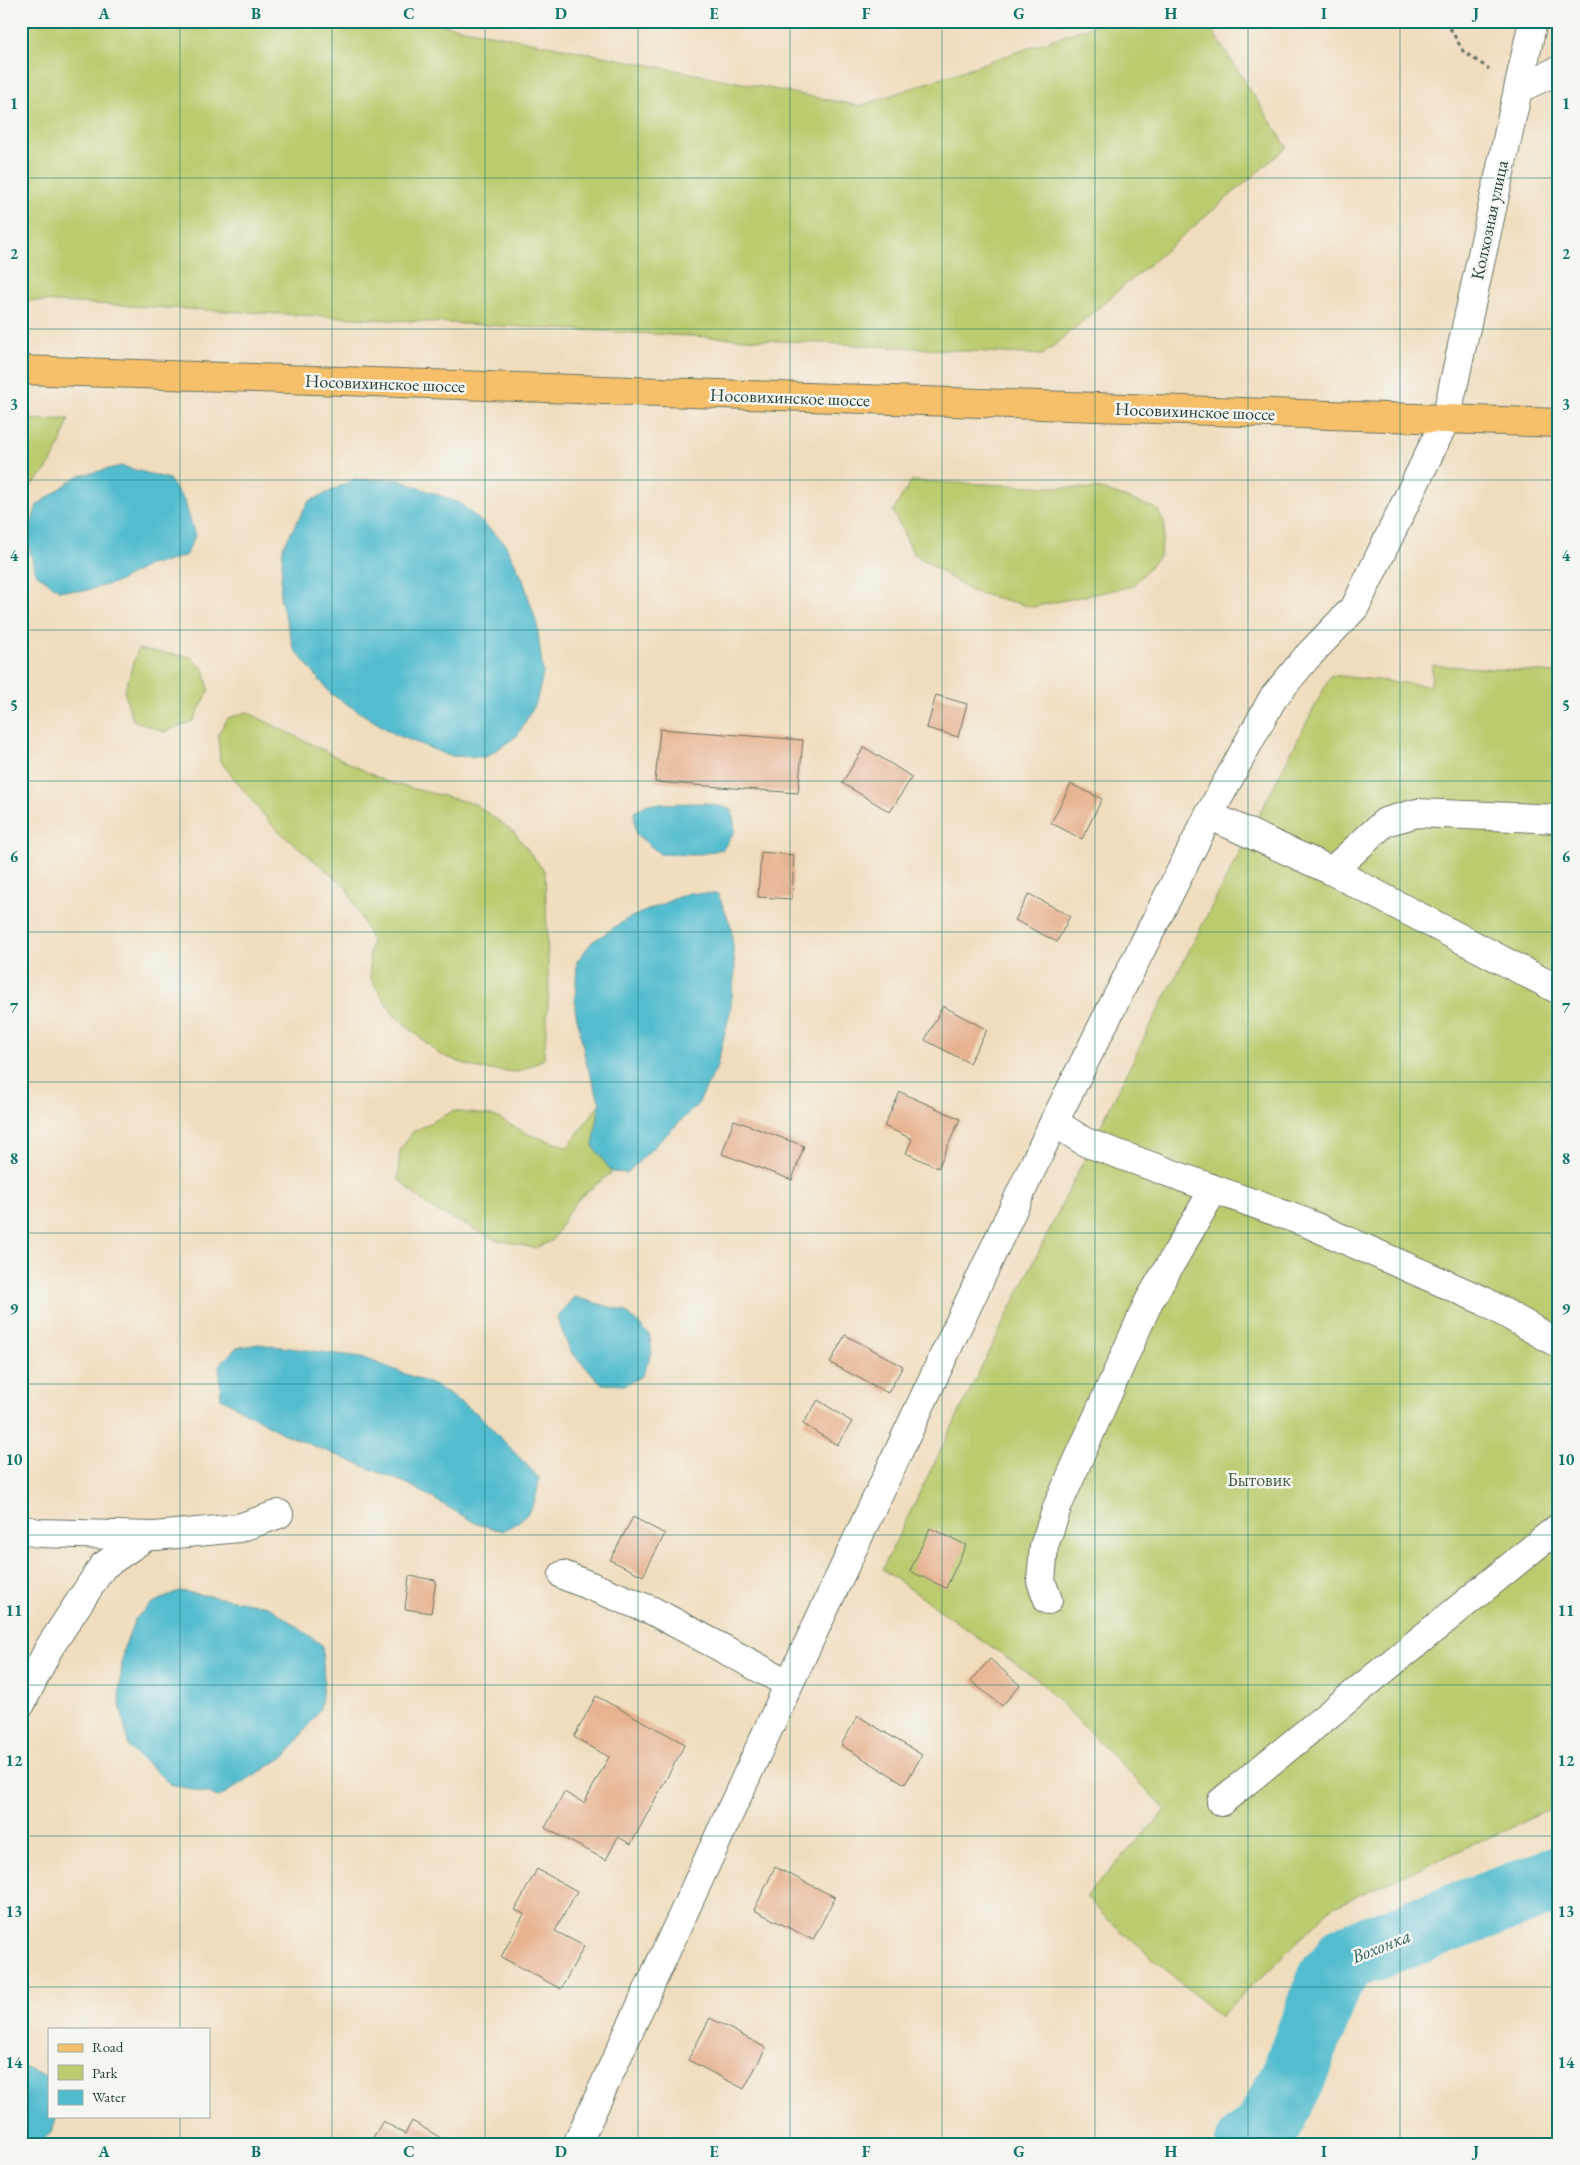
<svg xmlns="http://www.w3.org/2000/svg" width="1580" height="2165" font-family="'EB Garamond',serif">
	<rect width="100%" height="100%" fill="#f6f6f2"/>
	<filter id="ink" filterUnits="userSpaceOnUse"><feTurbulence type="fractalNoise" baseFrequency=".02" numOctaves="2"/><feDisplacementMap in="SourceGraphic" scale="10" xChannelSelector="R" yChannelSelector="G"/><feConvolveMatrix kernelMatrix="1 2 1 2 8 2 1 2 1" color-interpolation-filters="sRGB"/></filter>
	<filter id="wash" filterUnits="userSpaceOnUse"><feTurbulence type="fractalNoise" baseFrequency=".0096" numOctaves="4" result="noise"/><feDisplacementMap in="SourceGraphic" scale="20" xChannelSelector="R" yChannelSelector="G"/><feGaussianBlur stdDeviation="1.12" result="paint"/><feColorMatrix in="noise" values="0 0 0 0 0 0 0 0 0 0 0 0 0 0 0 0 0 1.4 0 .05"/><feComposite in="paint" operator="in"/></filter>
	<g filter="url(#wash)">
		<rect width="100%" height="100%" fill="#f0ddbd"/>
		<path fill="#bbcb6e" stroke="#6d8451" d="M 21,21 L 423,21 L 860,106 L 1107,21 L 1206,21 L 1287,147 L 1043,355 L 21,300 Z
			M 69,419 C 58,450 51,474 21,492 L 21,420 Z
			M 911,481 L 1101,489 L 1157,509 L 1165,525 L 1160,555 L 1133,586 L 1032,607 L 971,591 L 913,553 L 893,511 Z
			M 138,649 L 191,657 L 204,670 L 209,691 L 193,721 L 164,732 L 133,720 L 124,692 Z
			M 1432,665 L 1559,673 L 1559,1803 L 1531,1819 L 1334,1906 L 1220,2017 L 1103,1915 L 1086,1896 L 1166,1810 L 1037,1679 L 882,1569 L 1144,1038 L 1331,675 L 1431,686 Z
			M 247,712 L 387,782 L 475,804 L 514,832 L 545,872 L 549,990 L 544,1059 L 518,1072 L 478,1069 L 439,1054 L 393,1014 L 371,979 L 369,956 L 372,941 L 346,887 L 273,826 L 220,761 L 218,734 L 228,718 Z
			M 600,1103 L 593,1146 L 612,1172 L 579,1198 L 566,1216 L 552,1241 L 534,1248 L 494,1239 L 429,1207 L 398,1179 L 400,1150 L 413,1132 L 453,1111 L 494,1116 L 530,1135 L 568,1147 Z
			M 1559,1937 L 1559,1968 L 1551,1945 Z"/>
		<path fill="#52bcce" stroke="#387c81" d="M 121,466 L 169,479 L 185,502 L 195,536 L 186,555 L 166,562 L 148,565 L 118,582 L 84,591 L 59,590 L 35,573 L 27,538 L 37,505 L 78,476 Z
			M 355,479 L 399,480 L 460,503 L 504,542 L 522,577 L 537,624 L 543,674 L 536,703 L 517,736 L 486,757 L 450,756 L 394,734 L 331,694 L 294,649 L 280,598 L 283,547 L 308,502 Z
			M 706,803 L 732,809 L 735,831 L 723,849 L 696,855 L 660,854 L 636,834 L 634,812 L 648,804 Z
			M 688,893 L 718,894 L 731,926 L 735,970 L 730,1012 L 716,1069 L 698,1104 L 627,1173 L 612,1172 L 593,1146 L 600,1103 L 586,1062 L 575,1008 L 577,961 L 592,942 L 627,919 Z
			M 574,1297 L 625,1311 L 649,1334 L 652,1352 L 642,1376 L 625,1385 L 602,1384 L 570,1351 L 557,1318 Z
			M 258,1344 L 362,1357 L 436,1386 L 478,1414 L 539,1478 C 536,1508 530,1516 503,1531 L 477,1524 L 410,1485 L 282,1433 L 221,1398 L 219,1365 L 236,1348 Z
			M 180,1591 L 268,1606 L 322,1645 L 324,1680 L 320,1709 L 287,1755 L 219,1797 L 170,1784 L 129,1748 L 119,1699 L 123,1650 L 135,1619 L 151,1604 Z
			M 21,2066 L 49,2078 L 49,2116 L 57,2116 L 51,2133 L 37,2144 L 21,2144 Z"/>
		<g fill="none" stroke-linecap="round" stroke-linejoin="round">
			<path stroke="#52bcce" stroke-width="66" d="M 1248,2144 L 1265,2132 L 1292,2080 L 1330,1980 L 1346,1958 L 1460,1915 L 1559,1879"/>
		</g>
		<g id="blocks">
			<path fill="#e7b290" d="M 936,695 L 967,704 L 958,737 L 927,728 Z
				M 660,729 L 803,740 L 798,793 L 655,782 Z
				M 864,747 L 912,777 L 890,812 L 842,783 Z
				M 1071,784 L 1102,799 L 1082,839 L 1051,823 Z
				M 761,852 L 794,855 L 792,899 L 758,897 Z
				M 1029,894 L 1070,916 L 1057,942 L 1015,920 Z
				M 943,1006 L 987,1030 L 969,1063 L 925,1040 Z
				M 900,1092 L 960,1119 L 938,1168 L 906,1153 L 912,1139 L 884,1126 Z
				M 734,1120 L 804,1146 L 792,1180 L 722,1154 Z
				M 845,1335 L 903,1366 L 888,1393 L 830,1363 Z
				M 818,1400 L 852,1422 L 837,1445 L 803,1424 Z
				M 633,1517 L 665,1534 L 643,1576 L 610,1560 Z
				M 930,1528 L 966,1545 L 946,1588 L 910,1571 Z
				M 409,1576 L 436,1580 L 431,1613 L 405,1609 Z
				M 990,1659 L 1020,1685 L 1002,1706 L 971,1681 Z
				M 596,1696 L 685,1744 L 631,1844 L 618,1837 L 606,1860 L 545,1828 L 564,1792 L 584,1803 L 609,1757 L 574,1737 Z
				M 858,1716 L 922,1755 L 905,1784 L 841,1745 Z
				M 775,1867 L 835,1897 L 813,1940 L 754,1910 Z
				M 537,1869 L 577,1891 L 555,1931 L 584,1946 L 561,1989 L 501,1957 L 524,1914 L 515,1910 Z
				M 710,2018 L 766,2048 L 744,2089 L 688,2060 Z
				M 383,2121 L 405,2134 L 412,2121 L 451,2144 L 369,2144 Z"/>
		</g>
	</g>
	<g filter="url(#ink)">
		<use href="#blocks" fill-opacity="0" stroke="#687564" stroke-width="1"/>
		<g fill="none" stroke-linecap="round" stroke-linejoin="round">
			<g stroke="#687564" stroke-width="30">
				<path id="minor" d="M 1518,89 L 1559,70
					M 1209,815 L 1332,871 L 1559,990
					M 1332,871 L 1385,822 L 1417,813 L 1559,819
					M 1054,1122 L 1085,1142 L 1307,1223 L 1484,1301 L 1559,1344
					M 21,1529 L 38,1533 L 155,1536 L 239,1528 L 279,1514
					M 563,1575 L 653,1611 L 789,1684
					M 1048,1600 L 1041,1581 L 1044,1546 L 1058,1505 L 1149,1301 L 1214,1189
					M 21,1704 L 49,1648 L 103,1566 L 147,1536
					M 1221,1802 L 1559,1527
					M 577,2144 L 789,1684 L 1054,1122 L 1209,815 L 1273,698 L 1306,658 L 1355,607 L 1446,419 L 1533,21"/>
			</g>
			<g stroke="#687564" stroke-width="30">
				<path id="major" d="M 21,370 L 1559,423"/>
			</g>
			<path stroke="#687564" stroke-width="3" stroke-dasharray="4 4" stroke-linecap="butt" d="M 1446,21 L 1463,51 L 1489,69"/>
			<use href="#minor" stroke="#fff" stroke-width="28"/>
			<use href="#major" stroke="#f6c06b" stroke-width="28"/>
		</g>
	</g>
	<path fill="none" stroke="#0f766e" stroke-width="1" stroke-opacity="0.55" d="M 180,21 L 180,2029M 332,21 L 332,2144M 485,21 L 485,2144M 638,21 L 638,2144M 790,21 L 790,2144M 942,21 L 942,2144M 1095,21 L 1095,2144M 1248,21 L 1248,2144M 1400,21 L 1400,2144M 21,178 L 1559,178M 21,329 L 1559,329M 21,480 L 1559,480M 21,630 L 1559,630M 21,781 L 1559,781M 21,932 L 1559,932M 21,1082 L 1559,1082M 21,1233 L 1559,1233M 21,1384 L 1559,1384M 21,1535 L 1559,1535M 21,1685 L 1559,1685M 21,1836 L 1559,1836M 21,1987 L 1559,1987M 180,2116 L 180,2144"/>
	<g text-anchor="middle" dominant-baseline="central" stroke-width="5" stroke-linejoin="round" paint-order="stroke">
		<g font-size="18" fill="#1f3d34" stroke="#f6f6f2">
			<text transform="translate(1489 220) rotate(-78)">Колхозная улица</text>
			<text transform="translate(385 383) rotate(2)">Носовихинское шоссе</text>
			<text transform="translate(790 397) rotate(2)">Носовихинское шоссе</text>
			<text transform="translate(1195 411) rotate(2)">Носовихинское шоссе</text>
		</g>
		<g font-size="18" fill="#3e5940" stroke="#f6f6f2">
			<text x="1259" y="1479">Бытовик</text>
		</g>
		<g font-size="19" font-style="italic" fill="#2c5d5a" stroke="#f6f6f2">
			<text transform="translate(1381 1946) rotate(-22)">Вохонка</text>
		</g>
	</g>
	<rect width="1580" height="2165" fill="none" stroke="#f6f6f2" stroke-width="55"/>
	<rect x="48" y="2028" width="162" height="90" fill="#f6f6f2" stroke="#a0aca6"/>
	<rect x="58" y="2044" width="25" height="8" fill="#f6c06b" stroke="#a0aca6"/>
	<text x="92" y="2052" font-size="15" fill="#1f3d34">Road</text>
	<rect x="58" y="2065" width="25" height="15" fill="#bbcb6e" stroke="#a0aca6"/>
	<text x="92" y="2078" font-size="15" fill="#1f3d34">Park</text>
	<rect x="58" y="2090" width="25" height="15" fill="#52bcce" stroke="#a0aca6"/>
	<text x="92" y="2102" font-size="15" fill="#1f3d34">Water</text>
	<rect x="28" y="28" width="1524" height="2110" fill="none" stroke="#0f766e" stroke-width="2"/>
	<g font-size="16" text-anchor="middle" font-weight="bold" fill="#0f766e">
		<text x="104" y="19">A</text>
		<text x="256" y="19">B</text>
		<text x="409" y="19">C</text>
		<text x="561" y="19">D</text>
		<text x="714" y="19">E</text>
		<text x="866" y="19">F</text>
		<text x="1019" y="19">G</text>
		<text x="1171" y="19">H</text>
		<text x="1324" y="19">I</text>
		<text x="1476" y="19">J</text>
		<text x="14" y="109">1</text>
		<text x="1566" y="109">1</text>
		<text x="14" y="259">2</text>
		<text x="1566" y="259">2</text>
		<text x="14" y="410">3</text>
		<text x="1566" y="410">3</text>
		<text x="14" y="561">4</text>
		<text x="1566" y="561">4</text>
		<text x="14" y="711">5</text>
		<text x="1566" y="711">5</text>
		<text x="14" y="862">6</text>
		<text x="1566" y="862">6</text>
		<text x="14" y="1013">7</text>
		<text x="1566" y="1013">7</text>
		<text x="14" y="1164">8</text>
		<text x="1566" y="1164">8</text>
		<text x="14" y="1314">9</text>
		<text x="1566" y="1314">9</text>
		<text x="14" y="1465">10</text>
		<text x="1566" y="1465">10</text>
		<text x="14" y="1616">11</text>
		<text x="1566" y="1616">11</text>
		<text x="14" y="1766">12</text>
		<text x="1566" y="1766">12</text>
		<text x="14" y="1917">13</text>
		<text x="1566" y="1917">13</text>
		<text x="14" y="2068">14</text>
		<text x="1566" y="2068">14</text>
		<text x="104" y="2157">A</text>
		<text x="256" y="2157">B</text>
		<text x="409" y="2157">C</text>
		<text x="561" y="2157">D</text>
		<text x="714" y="2157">E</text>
		<text x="866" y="2157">F</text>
		<text x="1019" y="2157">G</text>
		<text x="1171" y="2157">H</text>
		<text x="1324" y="2157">I</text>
		<text x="1476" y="2157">J</text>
	</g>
</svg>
